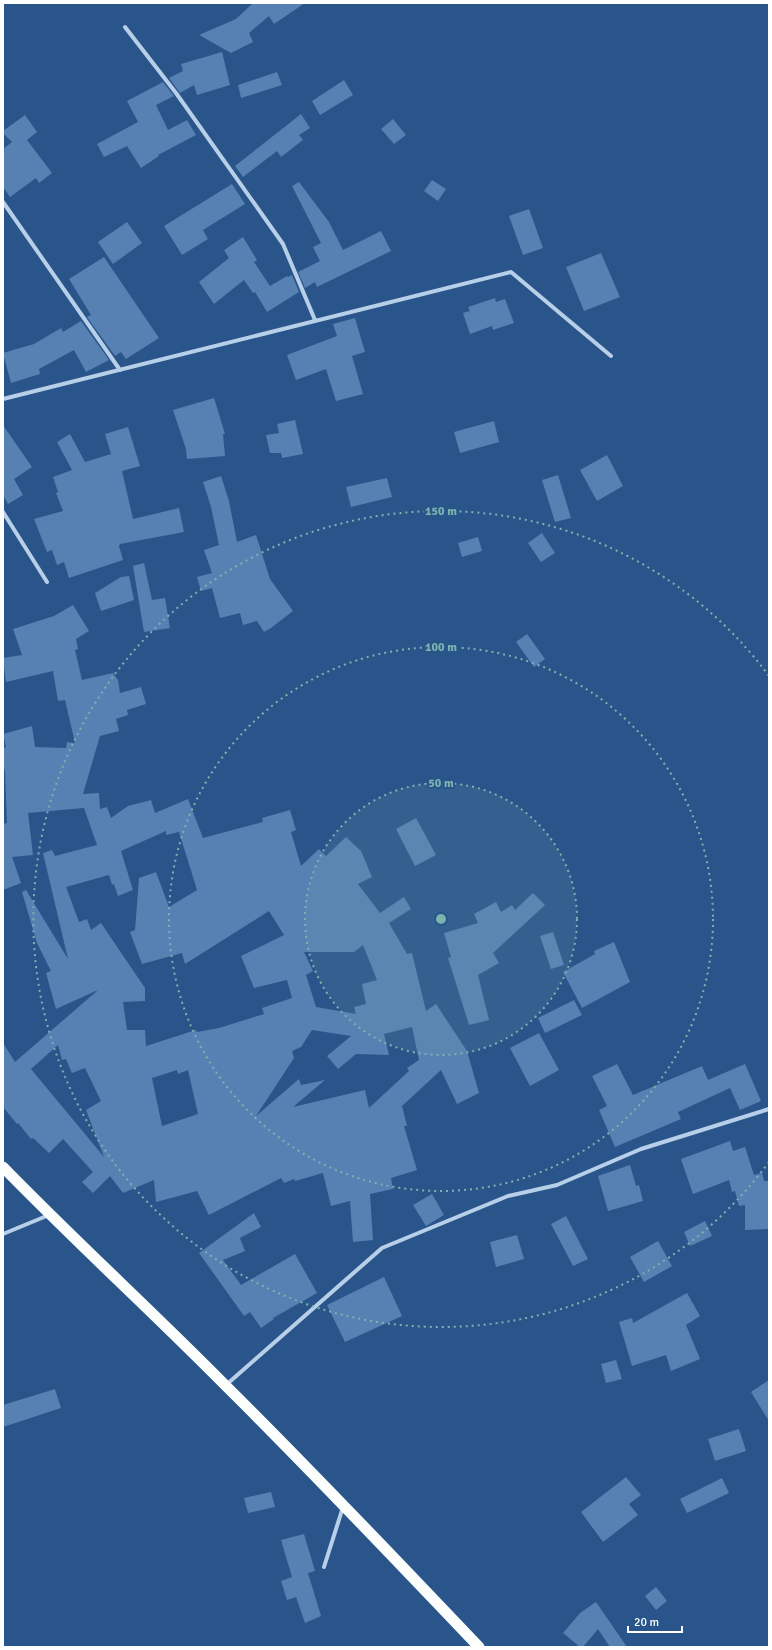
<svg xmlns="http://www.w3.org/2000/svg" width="772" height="1650" font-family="Signika,sans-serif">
	<rect width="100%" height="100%" fill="#2a558a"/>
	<path fill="#5681b2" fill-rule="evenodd" d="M 253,3 L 305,3 L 274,24 L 269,16 L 249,33 L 253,42 L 231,53 L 199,35 L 236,19 Z
		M 222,52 L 230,85 L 197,95 L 194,85 L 180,93 L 169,78 L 183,71 L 181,64 Z
		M 277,72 L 282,85 L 241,98 L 238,85 Z
		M 344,80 L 353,95 L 320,115 L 312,101 Z
		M 163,82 L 174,96 L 156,105 L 168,130 L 187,120 L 196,135 L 158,155 L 159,156 L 141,168 L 127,146 L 104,157 L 97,144 L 138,122 L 127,101 Z
		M 301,114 L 310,128 L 299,135 L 303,140 L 281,157 L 277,151 L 243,177 L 235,166 Z
		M 25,115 L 37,132 L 27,140 L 52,173 L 39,183 L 36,178 L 10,197 L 3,187 L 3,149 L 12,142 L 3,133 L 3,131 Z
		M 393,119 L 406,135 L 394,144 L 381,129 Z
		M 432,180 L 446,189 L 438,201 L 424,191 Z
		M 299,182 L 329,222 L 343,250 L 381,231 L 391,251 L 317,287 L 315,282 L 305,288 L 298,272 L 320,261 L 313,247 L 321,243 L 292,186 Z
		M 232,184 L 245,204 L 203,230 L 208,239 L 182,255 L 164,226 Z
		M 529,209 L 543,248 L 523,255 L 509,216 Z
		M 127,222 L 142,243 L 113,264 L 98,242 Z
		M 243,237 L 257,260 L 254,262 L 270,286 L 287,276 L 288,277 L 292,275 L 299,292 L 267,312 L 255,292 L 253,293 L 244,280 L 214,304 L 199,282 L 229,258 L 224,250 Z
		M 601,253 L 620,297 L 584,311 L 566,267 Z
		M 104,257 L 159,338 L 126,359 L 121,352 L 115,356 L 87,317 L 91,315 L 69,279 Z
		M 495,298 L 496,302 L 505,299 L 514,323 L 493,330 L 492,326 L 470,334 L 463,313 L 470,311 L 468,307 Z
		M 355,318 L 365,352 L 352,356 L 363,394 L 336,401 L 326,369 L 296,380 L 287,355 L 337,336 L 333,324 Z
		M 81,321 L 109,360 L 86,372 L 74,350 L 39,369 L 40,374 L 11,383 L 3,353 L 34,344 L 61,328 L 63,332 Z
		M 214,398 L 225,434 L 223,434 L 225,456 L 187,459 L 186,449 L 173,410 Z
		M 295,420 L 303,454 L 282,458 L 281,453 L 270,453 L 266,435 L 279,433 L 277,424 Z
		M 494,421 L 499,442 L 460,453 L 454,432 Z
		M 3,425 L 32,467 L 14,479 L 23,495 L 8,504 L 3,495 Z
		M 128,427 L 140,466 L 122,471 L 133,519 L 179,508 L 184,532 L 120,544 L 119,546 L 123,560 L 69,578 L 64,562 L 57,565 L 52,550 L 47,552 L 34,519 L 63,511 L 56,493 L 58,492 L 53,477 L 72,470 L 57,442 L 70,434 L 85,462 L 111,454 L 105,434 Z
		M 607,455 L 623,486 L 597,501 L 580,470 Z
		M 558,475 L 571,518 L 555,522 L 542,480 Z
		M 221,476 L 229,501 L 237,542 L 256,535 L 270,579 L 293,611 L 271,628 L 264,632 L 257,621 L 243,625 L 240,613 L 220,618 L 212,588 L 201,591 L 197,577 L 212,573 L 204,550 L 219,545 L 211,507 L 203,482 Z
		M 387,478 L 392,497 L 351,507 L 346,487 Z
		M 542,533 L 555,553 L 541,562 L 528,543 Z
		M 478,537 L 482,551 L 462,557 L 458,543 Z
		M 144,563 L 152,600 L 165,598 L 170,628 L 144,632 L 133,566 Z
		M 129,576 L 134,600 L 101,611 L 95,593 L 121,577 Z
		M 73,605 L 89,631 L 76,639 L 78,649 L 75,650 L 82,680 L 113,673 L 118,680 L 120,693 L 141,687 L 146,704 L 127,710 L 128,715 L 116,719 L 119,731 L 100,736 L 83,794 L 99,793 L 100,809 L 107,807 L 111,818 L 128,806 L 151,800 L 155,813 L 188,799 L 203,838 L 263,822 L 262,818 L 290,810 L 296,830 L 291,832 L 301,866 L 319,849 L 326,856 L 346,837 L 361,851 L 372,877 L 358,884 L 380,913 L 404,897 L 411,909 L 389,923 L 407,954 L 412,953 L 426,1011 L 436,1004 L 467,1051 L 479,1093 L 457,1104 L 441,1070 L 402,1106 L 407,1126 L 404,1126 L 417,1170 L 391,1178 L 393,1189 L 370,1194 L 373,1240 L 353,1242 L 350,1201 L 331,1206 L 323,1173 L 295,1181 L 294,1179 L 284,1183 L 281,1178 L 209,1215 L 197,1191 L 156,1202 L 154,1180 L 123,1193 L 110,1176 L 93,1193 L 82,1182 L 93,1172 L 63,1139 L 49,1153 L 33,1138 L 31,1139 L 18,1123 L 17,1124 L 3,1107 L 3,1043 L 15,1062 L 98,990 L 56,1009 L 46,973 L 51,971 L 37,943 L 22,892 L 26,890 L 68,959 L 43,853 L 52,850 L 55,856 L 97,845 L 84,808 L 28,813 L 33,855 L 12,857 L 21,883 L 3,890 L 3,824 L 7,823 L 5,772 L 3,763 L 3,748 L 6,747 L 3,734 L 32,726 L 35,747 L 66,748 L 67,742 L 75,743 L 65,700 L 58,701 L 53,671 L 6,682 L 3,658 L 22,655 L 13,629 L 54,616 ZM 166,831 L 166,835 L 179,832 L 197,890 L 169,907 L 156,872 L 139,878 L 135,930 L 130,932 L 142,964 L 182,953 L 185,964 L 269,911 L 284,935 L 241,956 L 254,988 L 287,980 L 292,998 L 262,1008 L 264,1014 L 219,1028 L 197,1032 L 196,1030 L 146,1046 L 145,1030 L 127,1030 L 123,1002 L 145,1001 L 145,988 L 101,923 L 91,930 L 87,919 L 79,922 L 66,887 L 109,875 L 112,885 L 114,884 L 118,896 L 133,890 L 121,851 ZM 363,945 L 377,980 L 362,984 L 366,1004 L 354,1007 L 356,1014 L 316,1007 L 306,975 L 313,971 L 304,952 L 354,952 ZM 412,1027 L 419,1060 L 407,1068 L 409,1071 L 369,1108 L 365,1090 L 293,1107 L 325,1080 L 301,1085 L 299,1079 L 256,1116 L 294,1058 L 292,1051 L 301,1047 L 312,1030 L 351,1036 L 327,1056 L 338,1069 L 356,1054 L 389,1055 L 384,1034 ZM 58,1045 L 62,1060 L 66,1059 L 72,1073 L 85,1068 L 101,1101 L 86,1110 L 104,1157 L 31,1069 ZM 177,1070 L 178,1074 L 188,1070 L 198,1114 L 162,1126 L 152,1078 Z
		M 527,634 L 545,659 L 534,667 L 516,642 Z
		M 416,818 L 436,855 L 415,866 L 396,829 Z
		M 533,893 L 545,905 L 493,953 L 499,963 L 478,975 L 489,1020 L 469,1025 L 448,958 L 451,957 L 444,933 L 478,923 L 474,914 L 496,902 L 501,912 L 512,905 L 515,910 Z
		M 553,932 L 564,965 L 551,969 L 540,936 Z
		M 614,942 L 630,982 L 582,1008 L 563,972 L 595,954 L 594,951 Z
		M 574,1000 L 582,1015 L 545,1033 L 538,1018 Z
		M 539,1033 L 559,1070 L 530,1086 L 510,1048 Z
		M 617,1064 L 633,1095 L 702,1066 L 708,1080 L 745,1064 L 761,1101 L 740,1110 L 730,1088 L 678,1112 L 681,1119 L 615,1147 L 599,1110 L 607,1106 L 592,1076 Z
		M 730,1141 L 733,1151 L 745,1147 L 754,1175 L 762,1173 L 764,1181 L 769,1181 L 769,1229 L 745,1230 L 745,1205 L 739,1206 L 735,1191 L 732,1192 L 729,1180 L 693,1194 L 681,1159 Z
		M 630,1165 L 636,1186 L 639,1185 L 643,1201 L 608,1211 L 598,1176 Z
		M 432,1194 L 444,1215 L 426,1226 L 413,1205 Z
		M 254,1213 L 261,1227 L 240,1238 L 245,1251 L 223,1260 L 241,1285 L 295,1254 L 317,1293 L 273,1318 L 274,1319 L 261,1328 L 250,1312 L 244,1316 L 199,1253 Z
		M 566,1216 L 588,1259 L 573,1266 L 551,1224 Z
		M 705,1221 L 712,1236 L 690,1246 L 684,1232 Z
		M 517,1235 L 524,1259 L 496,1267 L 490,1242 Z
		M 658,1241 L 672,1266 L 644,1282 L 630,1257 Z
		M 384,1277 L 402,1316 L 345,1342 L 327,1305 Z
		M 687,1293 L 700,1316 L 686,1325 L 700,1359 L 671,1371 L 666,1355 L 632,1366 L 619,1322 L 632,1318 L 633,1323 Z
		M 616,1360 L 622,1379 L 606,1383 L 601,1364 Z
		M 769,1380 L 769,1421 L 751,1392 Z
		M 55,1389 L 61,1408 L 3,1427 L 3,1405 Z
		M 739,1429 L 746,1451 L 715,1461 L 708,1439 Z
		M 626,1477 L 641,1495 L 629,1504 L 638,1515 L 603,1542 L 581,1512 Z
		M 722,1478 L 729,1493 L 687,1513 L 680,1499 Z
		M 271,1492 L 275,1507 L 248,1513 L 244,1498 Z
		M 304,1534 L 315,1571 L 308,1573 L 321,1616 L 305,1623 L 296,1597 L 287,1600 L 281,1581 L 292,1577 L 281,1540 Z
		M 656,1587 L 667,1601 L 656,1610 L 645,1596 Z
		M 596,1602 L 627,1647 L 610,1647 L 598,1629 L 583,1647 L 580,1647 L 563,1633 L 580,1613 Z"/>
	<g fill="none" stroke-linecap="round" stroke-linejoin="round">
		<path stroke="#b8cfe9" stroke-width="4" d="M 125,27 L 176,93 L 283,244 L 315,320
			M 3,202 L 120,370
			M 3,399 C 173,358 341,313 511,272 L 611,356
			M 3,512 L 47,582
			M 3,1234 L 49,1215
			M 226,1385 L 382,1248 L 508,1196 L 557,1185 L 641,1149 L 769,1109
			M 324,1567 L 343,1507"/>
		<path stroke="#fcfefe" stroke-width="11" d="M 3,1167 C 76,1242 153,1312 226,1386 C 312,1471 395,1559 479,1647"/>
	</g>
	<circle cx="441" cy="919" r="136" fill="#7bb4af" fill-opacity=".12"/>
	<g fill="none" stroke="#7bb4af" stroke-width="2" stroke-dasharray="2 4">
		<circle cx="441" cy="919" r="136"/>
		<circle cx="441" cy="919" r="272"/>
		<path d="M769 1162A408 408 0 1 1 769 676"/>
	</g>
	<circle cx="441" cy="919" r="6" fill="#7bb4af" stroke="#2a558a" stroke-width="2"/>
	<g font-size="12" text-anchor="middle" font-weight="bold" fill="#7bb4af" stroke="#2a558a" stroke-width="4" stroke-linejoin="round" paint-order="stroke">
		<text x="441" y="515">150 m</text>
		<text x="441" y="651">100 m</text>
		<text x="441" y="787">50 m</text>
	</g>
	<rect width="772" height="1650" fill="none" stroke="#ffffff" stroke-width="8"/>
	<path d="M628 1626v6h54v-6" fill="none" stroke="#ffffff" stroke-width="2"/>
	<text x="634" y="1626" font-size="12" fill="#ffffff" stroke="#2a558a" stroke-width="3" paint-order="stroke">20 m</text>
</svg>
